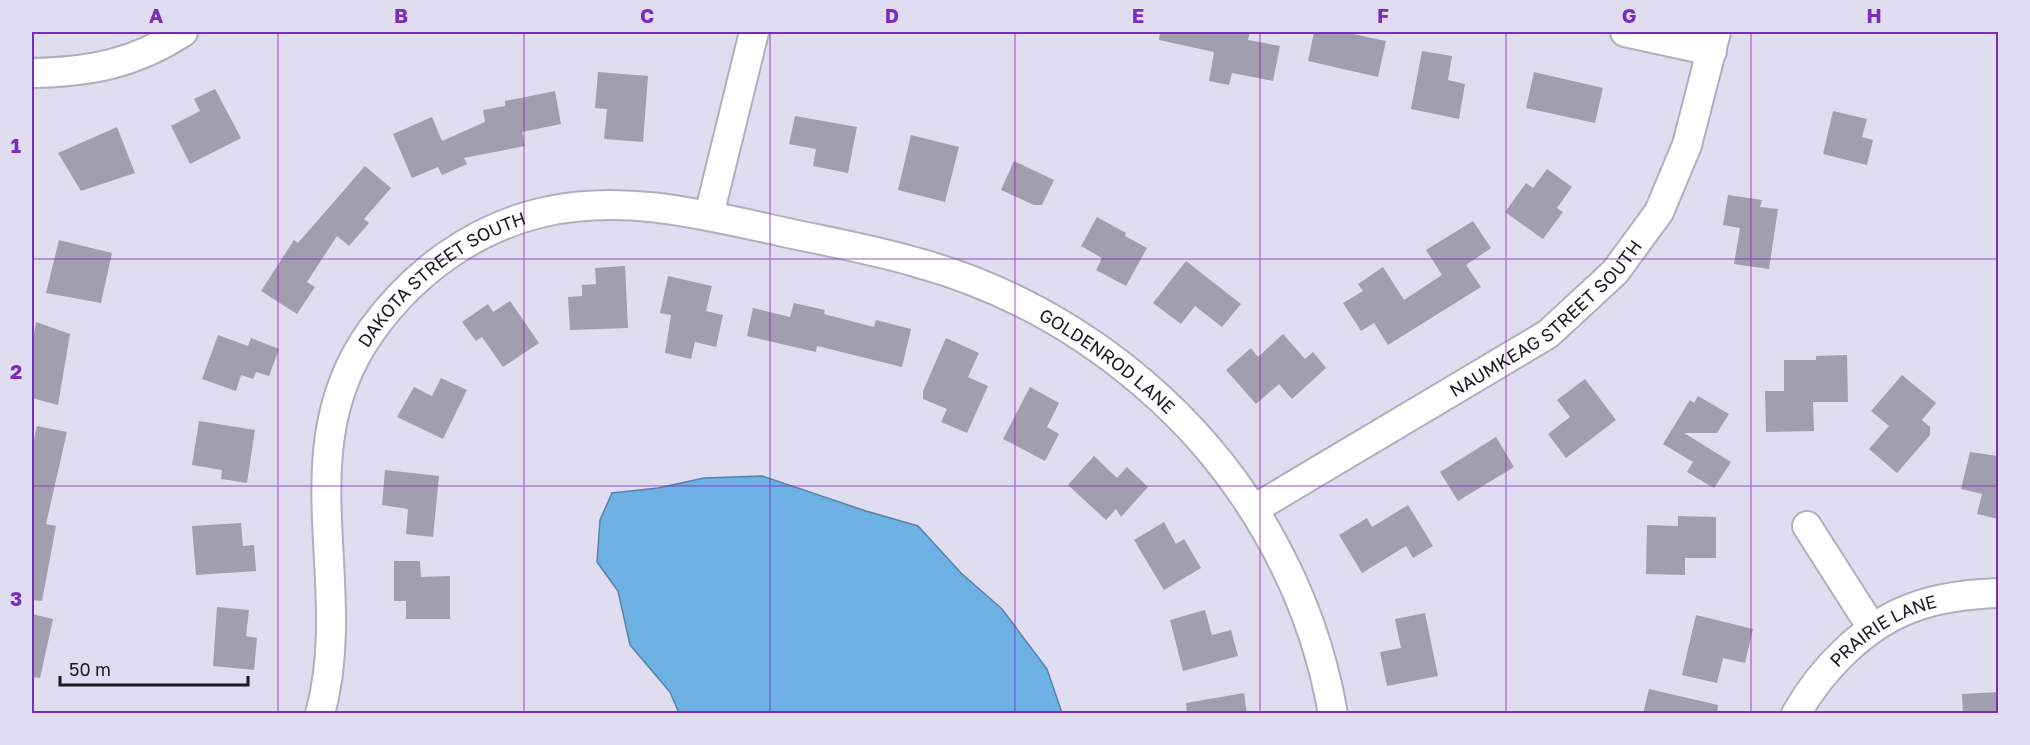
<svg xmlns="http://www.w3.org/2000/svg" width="2030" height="745" font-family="'Golos Text',sans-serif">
	<rect width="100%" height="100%" fill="#e0ddf0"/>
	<path fill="#6eb1e4" stroke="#5584aa" stroke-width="1.5" d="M 762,476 L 866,511 L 918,526 L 961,573 L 1002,609 L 1047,669 L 1062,713 L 679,713 L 670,692 L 630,645 L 618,591 L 597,562 L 600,520 L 612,493 L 658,488 L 704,478 Z"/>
	<path fill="#a19eb0" d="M 1160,32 L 1250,32 L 1248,40 L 1280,46 L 1273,81 L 1232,73 L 1229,85 L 1209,81 L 1214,52 L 1159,40 Z
		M 1314,32 L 1344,32 L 1386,41 L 1378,77 L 1308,61 Z
		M 1422,51 L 1452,56 L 1448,80 L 1465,84 L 1459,119 L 1411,109 Z
		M 598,72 L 648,76 L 643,142 L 604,139 L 607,109 L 595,108 Z
		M 1534,72 L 1603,88 L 1595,123 L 1526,108 Z
		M 215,89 L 241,138 L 190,164 L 171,126 L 200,111 L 194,99 Z
		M 555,91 L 561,124 L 522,132 L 525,146 L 464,158 L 467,164 L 442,175 L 438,167 L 412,178 L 393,134 L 432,117 L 442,141 L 485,122 L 483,110 L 505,106 L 505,101 Z
		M 1833,111 L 1867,119 L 1862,137 L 1873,140 L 1867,165 L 1823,154 Z
		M 795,116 L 857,127 L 848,173 L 813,166 L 816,149 L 789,144 Z
		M 117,127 L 135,173 L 81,191 L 58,153 Z
		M 911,135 L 959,147 L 945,202 L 898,190 Z
		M 1014,161 L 1054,180 L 1042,205 L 1034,205 L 1001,190 Z
		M 365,166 L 391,188 L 364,219 L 369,223 L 349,246 L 337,236 L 307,282 L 315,287 L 297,314 L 261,291 L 294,240 L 298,243 Z
		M 1547,169 L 1572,187 L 1557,208 L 1563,212 L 1543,239 L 1505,212 L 1526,183 L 1533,188 Z
		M 1728,195 L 1762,200 L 1760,207 L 1778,209 L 1769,269 L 1734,264 L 1740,228 L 1723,225 Z
		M 1097,217 L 1126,233 L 1125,236 L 1147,248 L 1126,286 L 1096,270 L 1102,258 L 1081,246 Z
		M 1473,221 L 1491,248 L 1466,265 L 1481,287 L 1388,345 L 1374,323 L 1361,331 L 1343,303 L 1363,291 L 1358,284 L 1383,267 L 1404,300 L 1442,275 L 1426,250 Z
		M 59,240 L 112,253 L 101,303 L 46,293 Z
		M 1186,261 L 1241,304 L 1222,327 L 1195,306 L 1181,324 L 1153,303 Z
		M 625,266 L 628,328 L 570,330 L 568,297 L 582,296 L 582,285 L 596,284 L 595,268 Z
		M 668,276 L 712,286 L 706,311 L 723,315 L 716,347 L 695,342 L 691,359 L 665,353 L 671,315 L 660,313 Z
		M 510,301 L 539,343 L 503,367 L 482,337 L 476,341 L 462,322 L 488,304 L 493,312 Z
		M 794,303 L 825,310 L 824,314 L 874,327 L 876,320 L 911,329 L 902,367 L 817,346 L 816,352 L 747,336 L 753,308 L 790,317 Z
		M 36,322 L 70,334 L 58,405 L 32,398 L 32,347 Z
		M 1283,334 L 1305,359 L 1313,352 L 1326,368 L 1292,399 L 1279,384 L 1256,404 L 1226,370 L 1251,348 L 1258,357 Z
		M 218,335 L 248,346 L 251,338 L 279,349 L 269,376 L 256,372 L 253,379 L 241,375 L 236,391 L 202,379 Z
		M 946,338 L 979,353 L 968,377 L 988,386 L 967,433 L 941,422 L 947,409 L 923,399 L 923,391 Z
		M 1847,355 L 1848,402 L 1813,402 L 1814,431 L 1766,432 L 1765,391 L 1784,391 L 1784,360 L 1816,360 L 1816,356 Z
		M 1902,375 L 1936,403 L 1922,420 L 1930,427 L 1930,435 L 1897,473 L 1869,449 L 1889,426 L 1871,411 Z
		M 441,378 L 467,390 L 443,439 L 397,417 L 414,387 L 432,396 Z
		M 1585,379 L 1616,420 L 1566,458 L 1548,434 L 1570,417 L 1557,400 Z
		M 1030,387 L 1059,403 L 1047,427 L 1059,434 L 1045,461 L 1003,439 Z
		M 1698,396 L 1729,414 L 1717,433 L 1684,433 L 1731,462 L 1714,488 L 1687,472 L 1693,462 L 1663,444 L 1690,400 L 1694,403 Z
		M 199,421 L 255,430 L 247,483 L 221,479 L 222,470 L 192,465 Z
		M 37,426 L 67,432 L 46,524 L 56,526 L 42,601 L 32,600 L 32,448 Z
		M 1496,437 L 1514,467 L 1458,501 L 1440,472 Z
		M 1970,452 L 1998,456 L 1998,519 L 1977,514 L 1982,494 L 1961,489 Z
		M 1094,456 L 1117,478 L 1127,467 L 1148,487 L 1121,517 L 1116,509 L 1106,520 L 1068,485 Z
		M 385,470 L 439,476 L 433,537 L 406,534 L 408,509 L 382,505 Z
		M 1408,505 L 1433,546 L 1413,558 L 1406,546 L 1362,573 L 1339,535 L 1367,518 L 1372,527 Z
		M 1678,516 L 1716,517 L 1716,558 L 1685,558 L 1685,575 L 1646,574 L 1647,525 L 1678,526 Z
		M 1164,522 L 1176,544 L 1184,539 L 1201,568 L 1164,590 L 1134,540 Z
		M 241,523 L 243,546 L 254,545 L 256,571 L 196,575 L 192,526 Z
		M 394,561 L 420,561 L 421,577 L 450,576 L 450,619 L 406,619 L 406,601 L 394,601 Z
		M 217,607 L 249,610 L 246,636 L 257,638 L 254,670 L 213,666 Z
		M 1205,610 L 1212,635 L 1231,630 L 1238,656 L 1183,671 L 1170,620 Z
		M 1425,613 L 1438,676 L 1387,686 L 1380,652 L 1401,648 L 1395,619 Z
		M 32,614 L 53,619 L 40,678 L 32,677 Z
		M 1696,615 L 1753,629 L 1745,663 L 1723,658 L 1717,683 L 1682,675 Z
		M 1649,689 L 1718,705 L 1717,714 L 1643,714 Z
		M 1998,692 L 1998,714 L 1963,714 L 1962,694 Z
		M 1244,693 L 1247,714 L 1187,714 L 1186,703 Z"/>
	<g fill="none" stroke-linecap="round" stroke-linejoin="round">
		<g stroke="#b1aec0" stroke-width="32">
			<g id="minor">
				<path d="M 1625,32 L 1712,51"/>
				<path d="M 32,73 C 89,72 134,64 183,32"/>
				<path d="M 709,215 L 754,32"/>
				<path id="s1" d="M 1254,509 L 1548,334 L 1615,272 L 1659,212 L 1687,145 L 1716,32"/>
				<path d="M 1807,526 L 1872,628"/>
				<path id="s2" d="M 320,714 C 356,583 285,450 372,330 C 414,272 474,228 544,212 C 623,194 702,214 779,231 C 824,241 871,249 915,262 C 1000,285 1079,328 1145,385 C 1243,469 1311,586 1333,714"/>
				<path id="s3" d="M 1796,714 C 1822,668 1866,623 1917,606 C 1943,597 1971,594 1998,593"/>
			</g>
		</g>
		<use href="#minor" stroke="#fff" stroke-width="28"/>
	</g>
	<path fill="none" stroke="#7b2cbf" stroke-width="1.5" stroke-opacity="0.55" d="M 278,32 L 278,714M 524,32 L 524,714M 770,32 L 770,714M 1015,32 L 1015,714M 1260,32 L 1260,714M 1506,32 L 1506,714M 1751,32 L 1751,714M 32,259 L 1998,259M 32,486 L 1998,486"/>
	<g text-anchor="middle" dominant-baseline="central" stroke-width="4.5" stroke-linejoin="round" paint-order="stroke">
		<g font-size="18" fill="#1b1a21" stroke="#e0ddf0">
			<text stroke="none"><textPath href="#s2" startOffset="482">DAKOTA STREET SOUTH</textPath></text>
			<text stroke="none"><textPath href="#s1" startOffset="350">NAUMKEAG STREET SOUTH</textPath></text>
			<text stroke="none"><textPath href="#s2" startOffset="1203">GOLDENROD LANE</textPath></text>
			<text stroke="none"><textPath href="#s3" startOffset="124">PRAIRIE LANE</textPath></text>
		</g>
	</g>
	<rect width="2030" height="745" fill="none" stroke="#e0ddf0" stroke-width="66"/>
	<path d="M60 676v9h188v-9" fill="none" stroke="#1b1a21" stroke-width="3"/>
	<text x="69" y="676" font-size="18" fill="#1b1a21" stroke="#e0ddf0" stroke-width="4.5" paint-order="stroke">50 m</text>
	<rect x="33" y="33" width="1964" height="679" fill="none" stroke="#7b2cbf" stroke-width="2"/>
	<g font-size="20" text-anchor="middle" font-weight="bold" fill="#7b2cbf">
		<text x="156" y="23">A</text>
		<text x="401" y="23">B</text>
		<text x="647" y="23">C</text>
		<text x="892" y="23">D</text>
		<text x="1138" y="23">E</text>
		<text x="1383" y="23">F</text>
		<text x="1629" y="23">G</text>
		<text x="1874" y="23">H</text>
		<text x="16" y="153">1</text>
		<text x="16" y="379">2</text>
		<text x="16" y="606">3</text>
	</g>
</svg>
